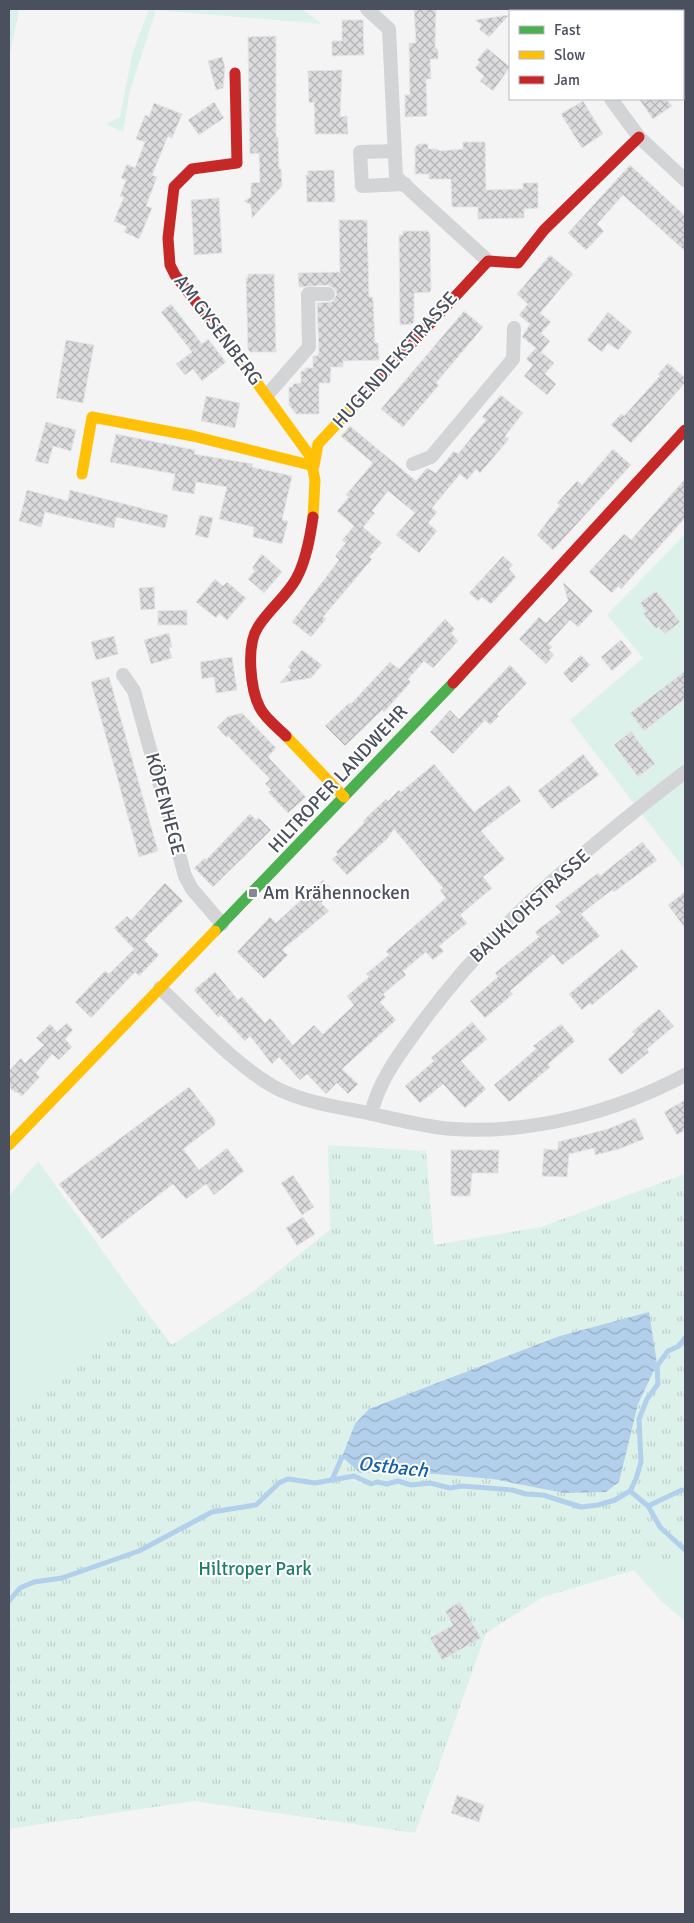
<svg xmlns="http://www.w3.org/2000/svg" width="694" height="1923" font-family="Signika,sans-serif">
	<defs>
		<pattern id="forest-firs" width="22" height="20" patternUnits="userSpaceOnUse" patternTransform="scale(1.25)"><rect width="22" height="20" fill="#dbf1e9"/><path d="M5 1l3.5 6h-7zM16 11l3.5 6h-7z" fill="#bdd0ca"/></pattern>
		<pattern id="park-tufts" width="24" height="20" patternUnits="userSpaceOnUse" patternTransform="scale(1.25)"><rect width="24" height="20" fill="#dbf1e9"/><path d="M3 7l-1-3M5 7V3M7 7l1-3M15 17l-1-3M17 17v-4M19 17l1-3" fill="none" stroke="#bdd0ca"/></pattern>
		<pattern id="water-waves" width="16" height="10" patternUnits="userSpaceOnUse" patternTransform="scale(1.25)"><rect width="16" height="10" fill="#b2d0eb"/><path d="M0 5q4-4 8 0t8 0" fill="none" stroke="#93abc2"/></pattern>
		<pattern id="building-cross-hatch" width="8" height="8" patternUnits="userSpaceOnUse" patternTransform="scale(1.25)"><rect width="8" height="8" fill="#dbdbdd"/><path d="M0 0l8 8M0 8l8-8" fill="none" stroke="#b4b4b6"/></pattern>
	</defs>
	<rect width="100%" height="100%" fill="#f4f4f4"/>
	<path fill="#dbf1e9" d="M 149,9 L 302,9 L 322,24 L 156,10 L 130,91 L 123,132 L 106,124 L 120,117 L 132,55 Z
		M 685,534 L 685,870 L 570,720 L 643,658 L 607,615 Z
		M 38,1161 L 139,1302 L 9,1415 L 9,1196 Z
		M 594,1525 L 685,1545 L 685,1621 L 662,1602 Z"/>
	<path fill="url(#forest-firs)" d="M 9,9 L 19,9 L 9,58 Z"/>
	<path fill="url(#park-tufts)" d="M 328,1145 L 426,1151 L 434,1245 L 541,1227 L 685,1174 L 685,1555 L 543,1597 L 486,1633 L 415,1833 L 194,1801 L 9,1829 L 9,1415 L 139,1302 L 172,1345 L 251,1293 L 330,1230 Z"/>
	<path fill="url(#water-waves)" d="M 649,1312 L 657,1364 L 638,1404 L 619,1482 L 606,1492 L 564,1493 L 493,1479 L 400,1471 L 360,1473 L 342,1457 L 355,1424 L 369,1409 L 560,1336 Z"/>
	<g fill="none" stroke-linecap="round" stroke-linejoin="round">
		<path stroke="#b2d0eb" stroke-width="5" d="M 332,1480 L 342,1457
			M 630,1491 L 648,1506 L 660,1527 L 685,1550
			M 648,1506 L 682,1490 L 685,1491
			M 9,1601 L 20,1588 L 34,1582 L 62,1578 L 139,1551 L 212,1512 L 256,1505 L 279,1483 L 288,1479 L 315,1483 L 354,1476 L 371,1484 L 377,1482 L 387,1484 L 398,1481 L 411,1485 L 430,1483 L 450,1488 L 462,1486 L 512,1490 L 526,1494 L 543,1495 L 581,1507 L 598,1505 L 615,1500 L 630,1491 L 636,1479 L 641,1462 L 639,1419 L 647,1399 L 658,1384 L 657,1366 L 668,1351 L 679,1346 L 685,1338"/>
	</g>
	<path fill="url(#building-cross-hatch)" stroke="#e5e5e6" d="M 414,9 L 436,9 L 435,47 L 438,50 L 438,59 L 430,59 L 431,79 L 426,79 L 427,116 L 405,117 L 405,95 L 410,95 L 409,43 L 416,43 Z
		M 509,15 L 489,37 L 479,29 L 482,25 L 475,20 Z
		M 342,20 L 363,20 L 364,55 L 332,56 L 332,41 L 342,41 Z
		M 276,36 L 276,137 L 278,137 L 279,169 L 281,169 L 282,186 L 252,218 L 251,205 L 244,201 L 251,197 L 251,183 L 260,182 L 259,153 L 250,154 L 248,37 Z
		M 487,48 L 510,67 L 493,91 L 480,81 L 484,76 L 475,68 L 480,62 L 477,60 Z
		M 222,57 L 225,67 L 223,88 L 216,90 L 208,61 Z
		M 342,70 L 340,117 L 347,116 L 348,134 L 315,134 L 314,102 L 309,103 L 308,71 Z
		M 639,99 L 666,99 L 672,106 L 653,119 Z
		M 583,101 L 603,134 L 582,148 L 561,114 Z
		M 214,102 L 224,118 L 199,135 L 188,120 Z
		M 154,103 L 182,114 L 172,138 L 168,136 L 152,175 L 157,177 L 146,206 L 152,208 L 139,239 L 124,232 L 127,227 L 114,221 L 124,197 L 120,196 L 126,180 L 121,178 L 127,164 L 135,168 L 145,142 L 136,139 L 145,115 L 149,117 Z
		M 463,142 L 485,142 L 486,190 L 523,189 L 523,183 L 538,183 L 538,208 L 524,209 L 524,218 L 478,219 L 478,207 L 452,207 L 451,179 L 429,179 L 429,174 L 415,174 L 415,148 L 418,144 L 428,144 L 428,149 L 437,149 L 440,151 L 463,149 Z
		M 630,165 L 685,216 L 685,251 L 623,195 L 597,224 L 604,231 L 586,250 L 568,233 Z
		M 334,170 L 335,202 L 307,202 L 306,175 L 308,175 L 308,171 Z
		M 219,198 L 222,253 L 194,255 L 191,200 Z
		M 339,220 L 367,220 L 369,297 L 372,297 L 373,300 L 375,343 L 378,343 L 379,360 L 343,361 L 343,367 L 331,367 L 330,383 L 319,383 L 319,414 L 296,414 L 289,405 L 289,387 L 293,387 L 293,384 L 301,383 L 301,371 L 305,371 L 305,368 L 313,368 L 313,356 L 317,356 L 319,352 L 317,303 L 332,302 L 337,294 L 335,289 L 328,285 L 299,287 L 298,273 L 340,272 Z
		M 403,231 L 428,231 L 430,234 L 431,289 L 430,292 L 414,293 L 414,322 L 412,324 L 400,325 L 399,235 L 403,235 Z
		M 550,255 L 573,274 L 540,313 L 551,322 L 541,333 L 550,341 L 541,352 L 554,363 L 545,374 L 556,384 L 547,395 L 524,376 L 533,365 L 526,359 L 536,348 L 522,337 L 530,324 L 519,315 L 528,304 L 517,294 Z
		M 248,274 L 274,274 L 276,352 L 250,352 L 248,349 L 246,278 L 248,278 Z
		M 171,304 L 202,344 L 208,339 L 226,362 L 202,381 L 193,369 L 185,375 L 176,364 L 192,352 L 161,312 Z
		M 464,311 L 483,327 L 436,383 L 439,385 L 403,427 L 381,409 Z
		M 608,312 L 632,332 L 618,350 L 608,343 L 602,352 L 587,340 Z
		M 66,340 L 94,345 L 83,403 L 56,398 Z
		M 668,363 L 685,378 L 685,383 L 631,443 L 611,425 L 621,414 L 624,416 L 660,376 L 658,374 Z
		M 501,395 L 523,413 L 505,436 L 509,439 L 480,473 L 476,469 L 467,480 L 460,474 L 432,508 L 437,512 L 428,523 L 437,531 L 419,553 L 396,535 L 415,513 L 388,491 L 372,511 L 375,513 L 363,527 L 382,543 L 369,557 L 372,559 L 323,617 L 326,619 L 311,637 L 292,622 L 339,560 L 335,556 L 346,543 L 342,540 L 354,526 L 337,511 L 349,497 L 346,495 L 373,463 L 341,436 L 350,426 L 416,481 L 427,468 L 436,473 L 454,451 L 458,454 L 486,420 L 482,417 Z
		M 206,396 L 240,403 L 235,428 L 201,421 Z
		M 46,422 L 76,430 L 71,451 L 53,446 L 48,464 L 35,461 Z
		M 116,434 L 195,450 L 194,454 L 253,464 L 252,467 L 292,476 L 282,520 L 288,521 L 282,544 L 253,537 L 254,527 L 219,519 L 227,487 L 196,482 L 194,494 L 172,490 L 175,474 L 110,462 Z
		M 613,449 L 631,465 L 553,550 L 537,535 L 560,505 L 557,503 L 577,481 L 582,485 Z
		M 685,479 L 685,518 L 621,589 L 618,586 L 612,593 L 589,572 L 624,534 L 631,540 Z
		M 27,490 L 68,501 L 70,490 L 168,515 L 165,528 L 116,517 L 114,528 L 45,512 L 41,527 L 19,521 Z
		M 200,515 L 213,518 L 208,538 L 195,535 Z
		M 262,554 L 282,572 L 264,593 L 248,579 L 255,571 L 252,568 Z
		M 503,556 L 513,565 L 509,569 L 516,577 L 491,604 L 482,597 L 478,601 L 469,593 Z
		M 215,579 L 223,586 L 227,582 L 246,598 L 227,620 L 219,613 L 216,618 L 196,602 Z
		M 563,582 L 593,611 L 578,627 L 570,620 L 548,644 L 552,647 L 549,650 L 554,655 L 546,664 L 519,639 L 539,617 L 546,623 L 568,601 Z
		M 154,587 L 155,609 L 141,610 L 139,588 Z
		M 656,591 L 680,622 L 665,634 L 658,627 L 656,629 L 643,613 L 646,611 L 640,603 Z
		M 187,610 L 187,625 L 158,625 L 158,611 Z
		M 445,619 L 455,629 L 451,633 L 458,641 L 433,668 L 424,661 L 408,679 L 411,682 L 384,712 L 382,710 L 345,746 L 325,726 L 349,703 L 351,704 L 390,662 L 399,669 Z
		M 169,633 L 172,647 L 169,648 L 172,658 L 151,664 L 144,640 Z
		M 114,636 L 118,654 L 96,660 L 91,642 Z
		M 621,640 L 632,653 L 612,671 L 601,657 Z
		M 302,650 L 322,665 L 311,678 L 280,683 L 291,670 L 288,667 Z
		M 581,655 L 590,665 L 572,683 L 563,673 Z
		M 232,657 L 237,690 L 216,693 L 214,677 L 202,679 L 200,662 Z
		M 510,665 L 527,683 L 497,714 L 499,716 L 490,725 L 485,720 L 453,754 L 430,732 L 450,710 L 459,719 Z
		M 685,671 L 685,699 L 644,731 L 630,713 Z
		M 109,677 L 158,851 L 139,857 L 91,682 Z
		M 242,713 L 276,748 L 268,757 L 306,797 L 288,813 L 268,792 L 271,790 L 265,784 L 270,779 L 228,736 L 226,737 L 217,727 L 227,717 Z
		M 631,731 L 655,764 L 638,777 L 614,745 Z
		M 583,754 L 599,775 L 552,809 L 538,791 Z
		M 434,764 L 474,812 L 509,785 L 521,801 L 481,831 L 505,859 L 483,877 L 492,888 L 460,915 L 467,923 L 439,946 L 444,951 L 433,960 L 426,952 L 403,971 L 406,975 L 383,994 L 386,997 L 380,1002 L 396,1020 L 342,1069 L 358,1084 L 348,1094 L 337,1083 L 326,1094 L 307,1074 L 300,1080 L 279,1057 L 272,1064 L 250,1036 L 245,1041 L 221,1015 L 218,1017 L 194,990 L 215,972 L 238,1000 L 242,997 L 265,1023 L 270,1018 L 293,1045 L 314,1025 L 323,1034 L 354,1005 L 347,996 L 369,977 L 366,974 L 389,955 L 386,951 L 446,898 L 440,890 L 443,888 L 394,829 L 387,839 L 347,875 L 332,859 L 338,854 L 336,852 L 364,823 L 363,821 L 386,799 L 388,801 L 399,790 L 401,792 Z
		M 250,814 L 256,820 L 259,818 L 271,830 L 213,887 L 194,868 L 205,858 L 206,860 Z
		M 642,842 L 657,860 L 614,892 L 612,890 L 581,914 L 600,936 L 562,965 L 553,954 L 510,991 L 513,994 L 485,1018 L 470,1001 L 498,977 L 495,973 L 539,937 L 535,932 L 561,912 L 555,906 L 598,873 L 600,876 Z
		M 323,880 L 334,891 L 321,903 L 329,911 L 282,950 L 288,955 L 264,979 L 237,952 L 270,917 L 276,923 Z
		M 165,883 L 183,901 L 144,940 L 159,955 L 139,976 L 135,972 L 91,1018 L 75,1002 L 105,971 L 109,974 L 134,949 L 114,928 L 127,916 L 131,920 Z
		M 685,892 L 685,928 L 668,905 Z
		M 622,949 L 638,967 L 592,1005 L 590,1003 L 582,1010 L 569,994 Z
		M 659,1009 L 674,1026 L 647,1049 L 649,1052 L 621,1075 L 608,1059 L 635,1034 L 632,1032 Z
		M 472,1022 L 487,1039 L 461,1061 L 486,1089 L 465,1108 L 443,1084 L 420,1103 L 405,1086 L 434,1061 L 431,1058 Z
		M 67,1023 L 73,1030 L 65,1039 L 72,1047 L 59,1060 L 52,1054 L 36,1073 L 40,1077 L 22,1096 L 17,1092 L 16,1093 L 9,1087 L 9,1071 L 21,1058 L 25,1063 L 44,1045 L 36,1038 L 50,1024 L 57,1032 Z
		M 561,1024 L 575,1041 L 548,1064 L 550,1067 L 509,1102 L 494,1085 L 536,1049 L 533,1046 Z
		M 189,1087 L 215,1120 L 215,1125 L 183,1149 L 199,1170 L 227,1148 L 244,1171 L 214,1195 L 206,1184 L 186,1199 L 173,1184 L 102,1239 L 59,1184 Z
		M 685,1100 L 685,1130 L 677,1135 L 664,1112 Z
		M 635,1118 L 644,1139 L 619,1149 L 595,1155 L 594,1148 L 569,1154 L 567,1177 L 542,1176 L 544,1149 L 558,1150 L 558,1142 L 608,1129 Z
		M 451,1150 L 499,1150 L 498,1173 L 472,1173 L 470,1196 L 451,1196 Z
		M 293,1175 L 314,1207 L 302,1215 L 281,1183 Z
		M 303,1217 L 315,1234 L 297,1246 L 286,1228 Z
		M 460,1602 L 481,1638 L 442,1660 L 430,1638 L 453,1625 L 445,1611 Z
		M 457,1795 L 484,1805 L 479,1822 L 451,1813 Z"/>
	<g fill="none" stroke-linecap="round" stroke-linejoin="round">
		<path stroke="#d3d4d6" stroke-width="14" d="M 367,9 L 389,29 L 396,177 L 488,261
			M 581,9 L 581,11
			M 611,99 L 639,137 L 685,180
			M 395,151 L 360,152 L 362,186 L 405,184
			M 268,394 L 309,347 L 308,294 L 328,294
			M 413,464 L 431,457 L 513,359 L 514,328
			M 123,675 L 134,691 L 185,876 L 192,889 L 222,924
			M 160,988 C 193,1019 241,1071 280,1090 C 308,1103 338,1107 368,1113 C 395,1119 425,1127 453,1129 C 532,1134 616,1112 685,1075
			M 371,1114 C 378,1083 397,1057 416,1031 C 489,929 586,848 685,772"/>
		<path stroke="#4caf50" stroke-width="11" d="M 215,931 L 453,683"/>
		<path stroke="#ffc107" stroke-width="11" d="M 225,339 L 310,456 L 315,480 L 313,517
			M 82,474 L 92,417 L 193,436 L 314,466 L 318,444 L 361,398
			M 286,736 L 344,797
			M 9,1145 L 215,931"/>
		<path stroke="#c62828" stroke-width="11" d="M 225,339 L 175,275 L 170,265 L 168,238 L 174,187 L 192,169 L 237,163 L 235,73
			M 361,398 L 488,261 L 518,263 L 544,230 L 639,137
			M 453,683 L 685,430
			M 286,736 C 278,728 265,718 260,708 C 250,689 246,645 258,627 C 269,609 286,597 296,579 C 306,561 310,538 313,517"/>
	</g>
	<rect fill="#868993" stroke="#fff" stroke-width="2" x="248" y="888" width="10" height="10" rx="2.5"/>
	<g text-anchor="middle" dominant-baseline="central" stroke-width="4" stroke-linejoin="round" paint-order="stroke">
		<g font-size="19" fill="#4b505f" stroke="#fff">
			<text transform="translate(218 330) rotate(53)">AM GYSENBERG</text>
			<text transform="translate(395 360) rotate(-48)">HUGENDIEKSTRASSE</text>
			<text transform="translate(338 779) rotate(-47)">HILTROPER LANDWEHR</text>
			<text transform="translate(165 804) rotate(75)">KÖPENHEGE</text>
			<text transform="translate(530 906) rotate(-43)">BAUKLOHSTRASSE</text>
		</g>
		<g font-size="19" fill="#4b505f" stroke="#fff" text-anchor="start">
			<text x="263" y="893">Am Krähennocken</text>
		</g>
		<g font-size="19" fill="#1f7e68" stroke="#fff">
			<text x="255" y="1569">Hiltroper Park</text>
		</g>
		<g font-size="20" font-style="italic" fill="#1761a7" stroke="#fff">
			<text transform="translate(393 1467) rotate(6)">Ostbach</text>
		</g>
	</g>
	<rect width="694" height="1923" fill="none" stroke="#4b505f" stroke-width="20"/>
	<rect x="509" y="10" width="175" height="90" fill="#ffffff" stroke="#b7b9bf"/>
	<rect x="519" y="26" width="25" height="8" fill="#4caf50" stroke="#b7b9bf"/>
	<text x="554" y="35" font-size="15" fill="#4b505f">Fast</text>
	<rect x="519" y="51" width="25" height="8" fill="#ffc107" stroke="#b7b9bf"/>
	<text x="554" y="60" font-size="15" fill="#4b505f">Slow</text>
	<rect x="519" y="76" width="25" height="8" fill="#c62828" stroke="#b7b9bf"/>
	<text x="554" y="85" font-size="15" fill="#4b505f">Jam</text>
</svg>
